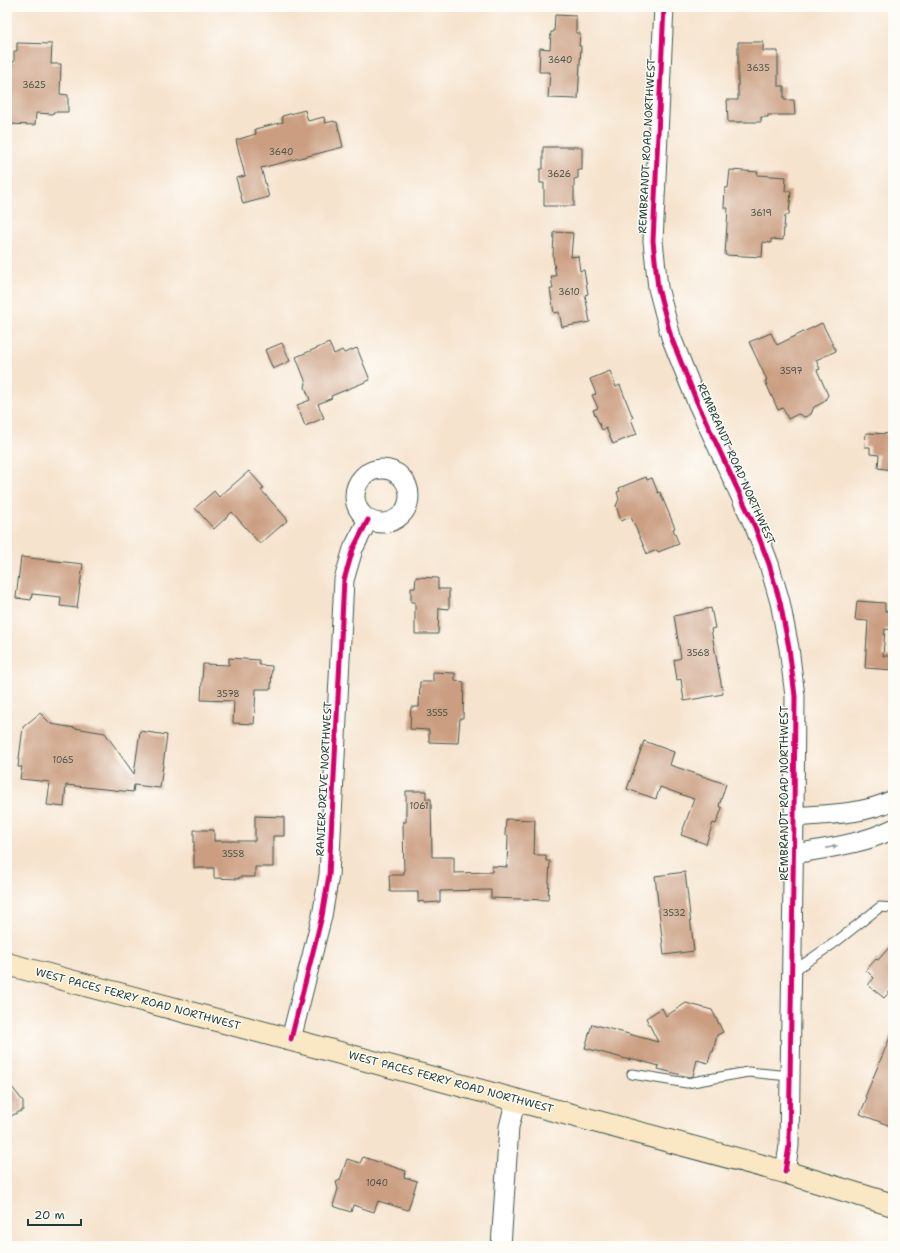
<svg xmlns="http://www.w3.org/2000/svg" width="900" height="1253" font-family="'Shantell Sans',sans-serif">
	<rect width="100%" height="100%" fill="#fdfcf7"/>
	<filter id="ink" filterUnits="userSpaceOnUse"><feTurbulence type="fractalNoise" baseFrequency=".025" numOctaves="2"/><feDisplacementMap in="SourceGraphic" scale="8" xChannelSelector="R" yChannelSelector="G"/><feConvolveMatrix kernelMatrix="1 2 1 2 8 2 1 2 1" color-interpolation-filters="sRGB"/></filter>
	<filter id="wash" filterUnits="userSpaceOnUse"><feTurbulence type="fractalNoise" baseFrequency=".012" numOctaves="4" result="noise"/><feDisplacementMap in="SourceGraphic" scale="16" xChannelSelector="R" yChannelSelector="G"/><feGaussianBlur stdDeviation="0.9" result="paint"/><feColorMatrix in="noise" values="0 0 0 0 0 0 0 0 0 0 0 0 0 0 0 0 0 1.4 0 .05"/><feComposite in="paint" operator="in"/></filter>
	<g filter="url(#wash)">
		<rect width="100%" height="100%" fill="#f6e3cd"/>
		<g id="blocks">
			<path fill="#cb9e81" d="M 555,15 L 576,16 L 576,33 L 580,33 L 579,46 L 581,46 L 578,99 L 548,98 L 550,72 L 539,72 L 540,48 L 550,49 L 551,32 L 554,32 Z
				M 738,42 L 763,42 L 763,51 L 778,51 L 778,86 L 784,86 L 784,100 L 794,100 L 795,115 L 768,115 L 768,117 L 761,117 L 761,122 L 728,122 L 727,100 L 738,100 Z
				M 17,43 L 52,44 L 51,64 L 61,64 L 60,94 L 68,95 L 68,112 L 53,112 L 53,114 L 36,113 L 35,125 L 7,124 L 7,102 L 8,102 L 9,76 L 12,76 L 12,62 L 14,62 L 14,51 L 17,51 Z
				M 305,110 L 308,121 L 324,117 L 325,123 L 334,121 L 334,122 L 337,122 L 343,147 L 261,168 L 269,197 L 243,204 L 236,178 L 245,176 L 236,140 L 256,134 L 255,129 L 283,122 L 282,116 Z
				M 543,147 L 582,147 L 582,170 L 578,170 L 578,178 L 574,179 L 574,206 L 544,206 L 544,183 L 540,183 L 540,169 L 543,169 Z
				M 730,170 L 758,172 L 757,175 L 786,177 L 785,191 L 791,191 L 789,215 L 785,215 L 783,240 L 771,239 L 771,243 L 763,242 L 762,257 L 725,255 L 728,208 L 724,208 L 725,188 L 728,188 Z
				M 554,232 L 573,233 L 571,257 L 578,256 L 580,271 L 584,270 L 588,294 L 585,295 L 590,322 L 562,327 L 559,312 L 554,313 L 550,289 L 553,289 L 551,276 L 556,276 L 553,257 Z
				M 822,323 L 836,351 L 816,360 L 820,369 L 817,370 L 828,395 L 824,402 L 814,407 L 811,414 L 805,417 L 798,414 L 788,419 L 783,408 L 778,410 L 765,381 L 767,380 L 749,342 L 771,333 L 777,345 Z
				M 282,343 L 290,361 L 273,369 L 265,350 Z
				M 329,343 L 334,354 L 342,350 L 344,353 L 357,348 L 370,380 L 331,396 L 332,398 L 318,404 L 324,418 L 305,426 L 297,405 L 310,400 L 305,387 L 306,383 L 296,357 Z
				M 610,371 L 616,387 L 620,385 L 633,418 L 631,419 L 637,434 L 613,444 L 606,428 L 602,430 L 593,410 L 598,408 L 592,395 L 596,394 L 590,379 Z
				M 866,433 L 893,434 L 893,470 L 878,468 L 879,455 L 870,454 L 870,447 L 865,447 Z
				M 249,471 L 264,488 L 261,490 L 288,520 L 260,544 L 232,512 L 214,529 L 195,508 L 214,491 L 219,497 Z
				M 646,477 L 647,480 L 652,478 L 658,493 L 660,492 L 675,528 L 673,529 L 679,544 L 658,552 L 657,550 L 647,554 L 631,517 L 621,521 L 616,506 L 619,499 L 617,492 L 620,491 L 619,488 Z
				M 21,557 L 83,564 L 77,608 L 60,606 L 61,597 L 32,594 L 31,600 L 16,598 Z
				M 416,577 L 438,578 L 438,589 L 449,589 L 449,609 L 439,608 L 438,634 L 415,634 L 415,602 L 411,602 L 411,588 L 415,588 Z
				M 857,601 L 885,603 L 885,611 L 893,611 L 893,630 L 885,629 L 883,656 L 893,656 L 893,670 L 865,668 L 868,621 L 855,620 Z
				M 711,608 L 715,628 L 711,629 L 723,694 L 684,701 L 681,679 L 677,680 L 674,660 L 681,658 L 674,616 Z
				M 229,658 L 259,660 L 259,665 L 272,666 L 271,689 L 256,689 L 254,724 L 233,723 L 234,701 L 201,700 L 203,664 L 229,665 Z
				M 433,672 L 455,673 L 455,681 L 464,682 L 463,718 L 460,718 L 458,743 L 429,742 L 429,730 L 410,729 L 411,707 L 419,707 L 420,682 L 433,682 Z
				M 40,713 L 51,724 L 105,733 L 134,774 L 140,731 L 167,735 L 160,788 L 134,785 L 133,792 L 66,785 L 64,807 L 47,805 L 50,782 L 20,779 L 22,767 L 18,767 L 23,727 Z
				M 644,741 L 674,752 L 670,765 L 726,784 L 719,806 L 722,808 L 716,824 L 713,823 L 706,844 L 681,835 L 694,799 L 660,787 L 656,799 L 627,789 Z
				M 406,791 L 426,791 L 426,799 L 431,799 L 432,857 L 454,857 L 454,873 L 492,872 L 492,866 L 507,867 L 508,835 L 505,835 L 506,819 L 535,820 L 534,855 L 546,855 L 546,861 L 550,861 L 548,900 L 491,898 L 491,890 L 440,891 L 440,902 L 424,903 L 424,901 L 418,902 L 418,892 L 390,892 L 389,875 L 404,875 L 403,822 L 406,822 Z
				M 255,816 L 284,817 L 284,836 L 273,836 L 273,867 L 255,867 L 255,877 L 239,877 L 239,879 L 214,878 L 214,868 L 194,868 L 194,830 L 214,830 L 214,841 L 255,841 Z
				M 685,872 L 694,951 L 664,955 L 655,876 Z
				M 893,943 L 893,988 L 884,998 L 868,985 L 874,978 L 866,970 L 876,959 L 878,960 Z
				M 686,1003 L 712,1010 L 723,1032 L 717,1035 L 713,1052 L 711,1052 L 708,1063 L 697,1060 L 693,1076 L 689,1077 L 658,1069 L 659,1066 L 630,1058 L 630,1060 L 585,1048 L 592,1024 L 658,1042 L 646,1018 L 662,1008 L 666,1016 Z
				M 893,1030 L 893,1127 L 860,1114 L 867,1098 L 865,1097 Z
				M 7,1081 L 23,1101 L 23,1110 L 7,1118 Z
				M 363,1157 L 406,1171 L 404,1177 L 417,1181 L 408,1210 L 378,1201 L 374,1212 L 353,1205 L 351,1212 L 333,1206 L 338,1189 L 336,1182 L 340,1180 L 347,1159 L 360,1163 Z"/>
		</g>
	</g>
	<g filter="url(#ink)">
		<use href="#blocks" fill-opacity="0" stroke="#3f564b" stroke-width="1"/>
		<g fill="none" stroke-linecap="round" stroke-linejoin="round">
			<g stroke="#3f564b" stroke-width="11">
				<path id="lane" d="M 792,972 L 837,941 L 880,907 L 893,908
					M 632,1074 L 687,1083 L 748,1072 L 790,1076"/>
			</g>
			<g stroke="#3f564b" stroke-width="21">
				<path id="street" d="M 664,7 L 653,241 L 658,288 L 671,337 L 697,402 L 755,527 L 769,564 L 780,602 L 789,648 L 795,696 L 794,817 L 789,1146 L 785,1172
					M355 496a27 27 0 1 1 54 0a27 27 0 1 1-54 0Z
					M 794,817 C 828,814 862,815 893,800
					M 794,854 C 827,848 863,844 893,829
					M 291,1039 L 322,916 L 329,875 L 344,580 L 353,549 L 368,520
					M 501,1246 L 509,1127 L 516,1099"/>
			</g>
			<g stroke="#3f564b" stroke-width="24">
				<path id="secondary" d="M 7,964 L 785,1172 L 893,1205"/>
			</g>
			<use href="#lane" stroke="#fff" stroke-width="9"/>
			<use href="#street" stroke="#fff" stroke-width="19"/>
			<use href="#secondary" stroke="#fae7c3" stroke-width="22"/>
			<g stroke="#fdfcf7" stroke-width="8">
				<path id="cycleway" d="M 664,7 L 653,241 L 658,288 L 671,337 L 697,402 L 755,527 L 769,564 L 780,602 L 789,648 L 795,696 L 794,817 L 789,1146 L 785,1172
					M 291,1039 L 322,916 L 329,875 L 344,580 L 353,549 L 368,520"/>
			</g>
			<use href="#cycleway" stroke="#d6006c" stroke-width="5"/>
		</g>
		<defs><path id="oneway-solid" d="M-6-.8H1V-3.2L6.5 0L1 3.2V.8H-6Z"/></defs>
		<use fill="#8f9e9a" href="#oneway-solid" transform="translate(832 847) rotate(-11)"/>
	</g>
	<g text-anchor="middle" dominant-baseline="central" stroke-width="3" stroke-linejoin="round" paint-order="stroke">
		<g font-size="9" fill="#4a5547">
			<text x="560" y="60">3640</text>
			<text x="758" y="68">3635</text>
			<text x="34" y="85">3625</text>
			<text x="281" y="152">3640</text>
			<text x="559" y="174">3626</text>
			<text x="761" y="213">3619</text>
			<text x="569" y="292">3610</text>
			<text x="791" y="371">3597</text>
			<text x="698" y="653">3568</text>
			<text x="228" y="694">3578</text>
			<text x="437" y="713">3555</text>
			<text x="63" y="760">1065</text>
			<text x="419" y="806">1061</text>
			<text x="233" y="854">3558</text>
			<text x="674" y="913">3532</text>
			<text x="377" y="1183">1040</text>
		</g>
		<g font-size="11" fill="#1f3d34" stroke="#fdfcf7">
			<text transform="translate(647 146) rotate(-87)">REMBRANDT ROAD NORTHWEST</text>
			<text transform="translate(736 464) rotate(66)">REMBRANDT ROAD NORTHWEST</text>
			<text transform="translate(324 779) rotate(-87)">RANIER DRIVE NORTHWEST</text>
			<text transform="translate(784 793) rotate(-90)">REMBRANDT ROAD NORTHWEST</text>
			<text transform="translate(138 999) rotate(15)">WEST PACES FERRY ROAD NORTHWEST</text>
			<text transform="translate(451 1082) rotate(15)">WEST PACES FERRY ROAD NORTHWEST</text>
		</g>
	</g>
	<rect width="900" height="1253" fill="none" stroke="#fdfcf7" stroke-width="24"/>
	<path d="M28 1219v6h53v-6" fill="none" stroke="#1f3d34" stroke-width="2"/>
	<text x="34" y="1219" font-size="12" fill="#1f3d34" stroke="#fdfcf7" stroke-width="3" paint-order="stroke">20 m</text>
</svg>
